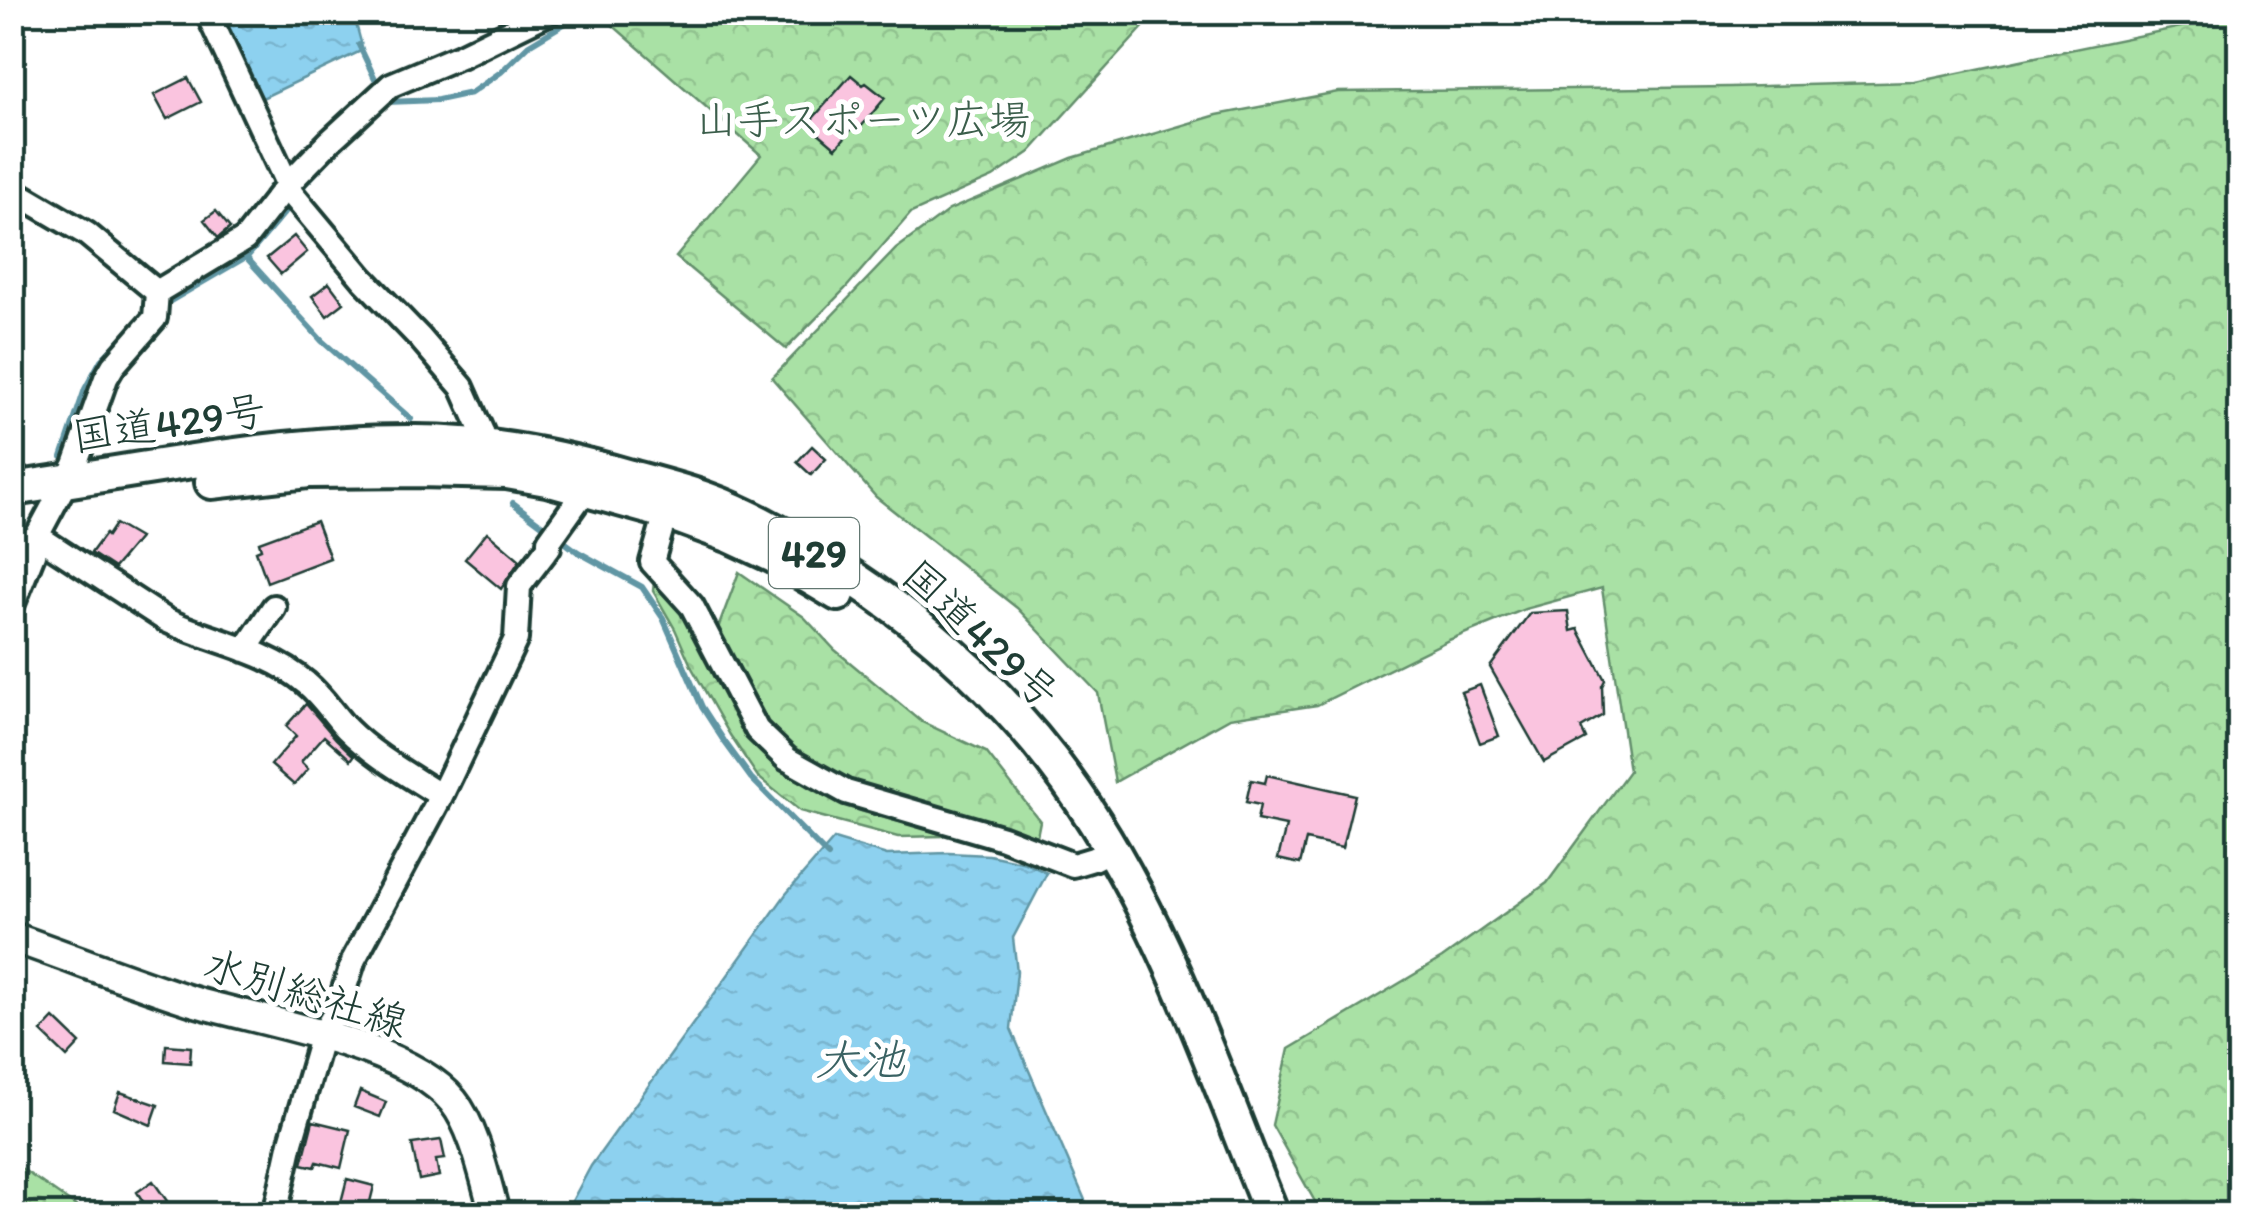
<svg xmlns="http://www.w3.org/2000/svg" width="2252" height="1227" font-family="Itim,'Klee One',sans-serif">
	<defs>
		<pattern id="forest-crowns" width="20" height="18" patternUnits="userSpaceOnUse" patternTransform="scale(2.5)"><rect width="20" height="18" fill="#a9e1a5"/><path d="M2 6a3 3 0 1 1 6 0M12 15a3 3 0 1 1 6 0" fill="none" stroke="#91c28f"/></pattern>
		<pattern id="water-ripples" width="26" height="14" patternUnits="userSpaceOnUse" patternTransform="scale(2.5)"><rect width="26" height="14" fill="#8dd1ef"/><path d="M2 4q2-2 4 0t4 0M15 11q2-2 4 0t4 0" fill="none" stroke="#79b4ce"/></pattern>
	</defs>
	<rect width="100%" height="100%" fill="#fff"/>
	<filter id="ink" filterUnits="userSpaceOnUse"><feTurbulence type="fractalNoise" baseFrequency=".01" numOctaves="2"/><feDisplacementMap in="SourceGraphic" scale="20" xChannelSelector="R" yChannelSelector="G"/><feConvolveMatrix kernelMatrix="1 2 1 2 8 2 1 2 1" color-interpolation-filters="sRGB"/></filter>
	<g filter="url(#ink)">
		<path fill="url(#forest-crowns)" stroke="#648f6c" stroke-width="2.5" d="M 604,12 L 1156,13 L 1030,152 L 993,177 L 911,213 L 845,289 L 786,349 L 676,257 L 761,155 L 601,15 Z
			M 2239,15 L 2239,1214 L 1322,1214 L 1272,1125 L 1289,1049 L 1442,958 L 1547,883 L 1629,771 L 1602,588 L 1525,609 L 1449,640 L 1317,705 L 1230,718 L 1115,782 L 1098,693 L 1017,608 L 876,497 L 772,378 L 896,249 L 949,210 L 1072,158 L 1217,115 L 1338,92 L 1730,87 L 1915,82 Z
			M 739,572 L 804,617 L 835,650 L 922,722 L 986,752 L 1040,821 L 1037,836 L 834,777 L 795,755 L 765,724 L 717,631 Z
			M 654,582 C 696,609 720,695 751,736 C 781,777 831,804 878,816 C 901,823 923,826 944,836 L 898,837 L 800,811 L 758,777 L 730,735 L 692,668 L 675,629 L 653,591 Z
			M 12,1162 L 80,1209 L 126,1204 L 131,1214 L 13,1214 Z"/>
		<path fill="url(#water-ripples)" stroke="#6196a4" stroke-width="2.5" d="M 221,13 L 357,13 L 355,20 L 363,50 L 256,101 L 218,21 Z
			M 834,839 L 887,855 L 948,853 L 989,855 L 1026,863 L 1047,873 L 1013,938 L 1017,972 L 1011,1029 L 1091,1214 L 565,1214 L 591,1166 L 786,894 Z"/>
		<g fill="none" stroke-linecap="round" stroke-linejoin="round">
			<path stroke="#6196a4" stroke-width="6" d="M 359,45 L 378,85
				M 384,105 L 387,102 L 438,100 L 471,93 L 501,72 L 529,45 L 584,12
				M 247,257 L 285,212 L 305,184 L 353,134
				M 162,306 L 246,257 L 322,341 L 411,419
				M 62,457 L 85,389 L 101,360 L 135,325
				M 513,503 L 549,530
				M 559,538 L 578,552 L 642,587 L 663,618 L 702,707 L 724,741 L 751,778 L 828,856"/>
		</g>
		<path fill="#fac4df" stroke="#1f3d34" stroke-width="2.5" d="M 851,75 L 863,85 L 866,83 L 885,98 L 860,128 L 856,124 L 836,148 L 808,124 Z
			M 188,78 L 201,102 L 167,119 L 154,95 Z
			M 216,211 L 230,228 L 218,238 L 204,220 Z
			M 294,236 L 307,252 L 281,274 L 267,258 Z
			M 329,283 L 344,303 L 327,316 L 312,296 Z
			M 812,446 L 826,459 L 811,475 L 797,462 Z
			M 316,521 L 330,558 L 267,582 L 256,551 L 261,549 L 259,542 Z
			M 115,524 L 139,538 L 114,568 L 91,553 L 105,534 L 107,536 Z
			M 487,532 L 520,560 L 501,589 L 465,559 Z
			M 1568,611 L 1571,631 L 1578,629 L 1605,680 L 1602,686 L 1603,715 L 1581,728 L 1586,739 L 1544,762 L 1490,667 L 1530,613 Z
			M 1480,685 L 1499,736 L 1480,743 L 1461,692 Z
			M 306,704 L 336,739 L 354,756 L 351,760 L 324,736 L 301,762 L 308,769 L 294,785 L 271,765 L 296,736 L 286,726 Z
			M 1267,775 L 1355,795 L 1342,848 L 1306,840 L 1300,864 L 1278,859 L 1286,826 L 1257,820 L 1260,805 L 1246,802 L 1251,780 L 1265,783 Z
			M 54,1018 L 80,1043 L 67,1057 L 41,1032 Z
			M 166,1045 L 191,1047 L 190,1063 L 165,1061 Z
			M 360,1091 L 386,1102 L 380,1117 L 354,1107 Z
			M 120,1092 L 158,1105 L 151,1125 L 114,1109 Z
			M 313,1121 L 350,1130 L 341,1168 L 317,1162 L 315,1167 L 302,1164 Z
			M 441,1140 L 445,1159 L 436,1160 L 439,1176 L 419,1180 L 412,1144 Z
			M 347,1179 L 374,1186 L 367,1214 L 338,1214 Z
			M 153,1181 L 167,1201 L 150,1213 L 137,1192 Z"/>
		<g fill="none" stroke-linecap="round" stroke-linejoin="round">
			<g stroke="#1f3d34" stroke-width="30">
				<path id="minor" d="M 207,12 L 292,194 L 363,279 L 420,338 L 462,387 L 482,432 L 484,456
					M 12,190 L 87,234 L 157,292 L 155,318 L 113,366 L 106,378 L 75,465 L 37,536 L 33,554 L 12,606
					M 157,292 L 245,239 L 288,184 L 330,141 L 391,85 L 460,56 L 550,12
					M 669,502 L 652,562 L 692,606 L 757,730 L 787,759 L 846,792 L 1003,838 L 1073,865 L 1093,859 L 1111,850
					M 12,550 L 37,536 L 166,620 C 212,642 266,649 306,683 C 322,696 333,714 347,729 C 374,756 409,775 441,796
					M 245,650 L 274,607
					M 275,1214 L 291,1142 L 322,1035 L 338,1008 L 354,959 L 441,796 L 516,639 L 519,586 L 549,547 L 549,541 L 586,489 L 589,477"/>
			</g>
			<g stroke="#1f3d34" stroke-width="35">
				<path id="major" d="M 12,937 C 72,958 132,982 192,1001 C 262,1022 407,1044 453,1101 C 475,1128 485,1180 495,1214"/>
			</g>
			<g stroke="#1f3d34" stroke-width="40">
				<path id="highway" d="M 212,482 L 309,471 L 418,470 L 507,472 L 547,479 L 666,512 L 731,536 L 774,556 L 838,594
					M 12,489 C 146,470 280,441 415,442 C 488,442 558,456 627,476 C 653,483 681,490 706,499 C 743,512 777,531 810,551 C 924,618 1024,709 1095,822 C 1172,944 1218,1082 1272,1214"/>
			</g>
			<use href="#minor" stroke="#fff" stroke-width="22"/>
			<use href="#major" stroke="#fff" stroke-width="28"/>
			<use href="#highway" stroke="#fff" stroke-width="32"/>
		</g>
	</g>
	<g text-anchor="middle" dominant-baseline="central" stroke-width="10" stroke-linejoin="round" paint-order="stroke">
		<rect fill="#fff" stroke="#627771" stroke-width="2.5" x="769" y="518" width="90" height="70" rx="8"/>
		<g font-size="40" font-weight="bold" fill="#1f3d34">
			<text x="814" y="553">429</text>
		</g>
		<g font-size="42" fill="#3b5e4b" stroke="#fff">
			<text x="863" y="119">山手スポーツ広場</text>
		</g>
		<g font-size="42" fill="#1f3d34" stroke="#fff">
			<text transform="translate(169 423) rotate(-8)">国道429号</text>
			<text transform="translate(981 634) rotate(43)">国道429号</text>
			<text transform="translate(306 993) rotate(17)">水別総社線</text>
		</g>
		<g font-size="45" font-style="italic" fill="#3a6263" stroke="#fff">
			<text x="860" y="1059">大池</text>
		</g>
	</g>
	<rect width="2252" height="1227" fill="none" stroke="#fff" stroke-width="50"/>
	<rect x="25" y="25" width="2202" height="1177" fill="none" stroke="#1f3d34" stroke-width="4" filter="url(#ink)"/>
</svg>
